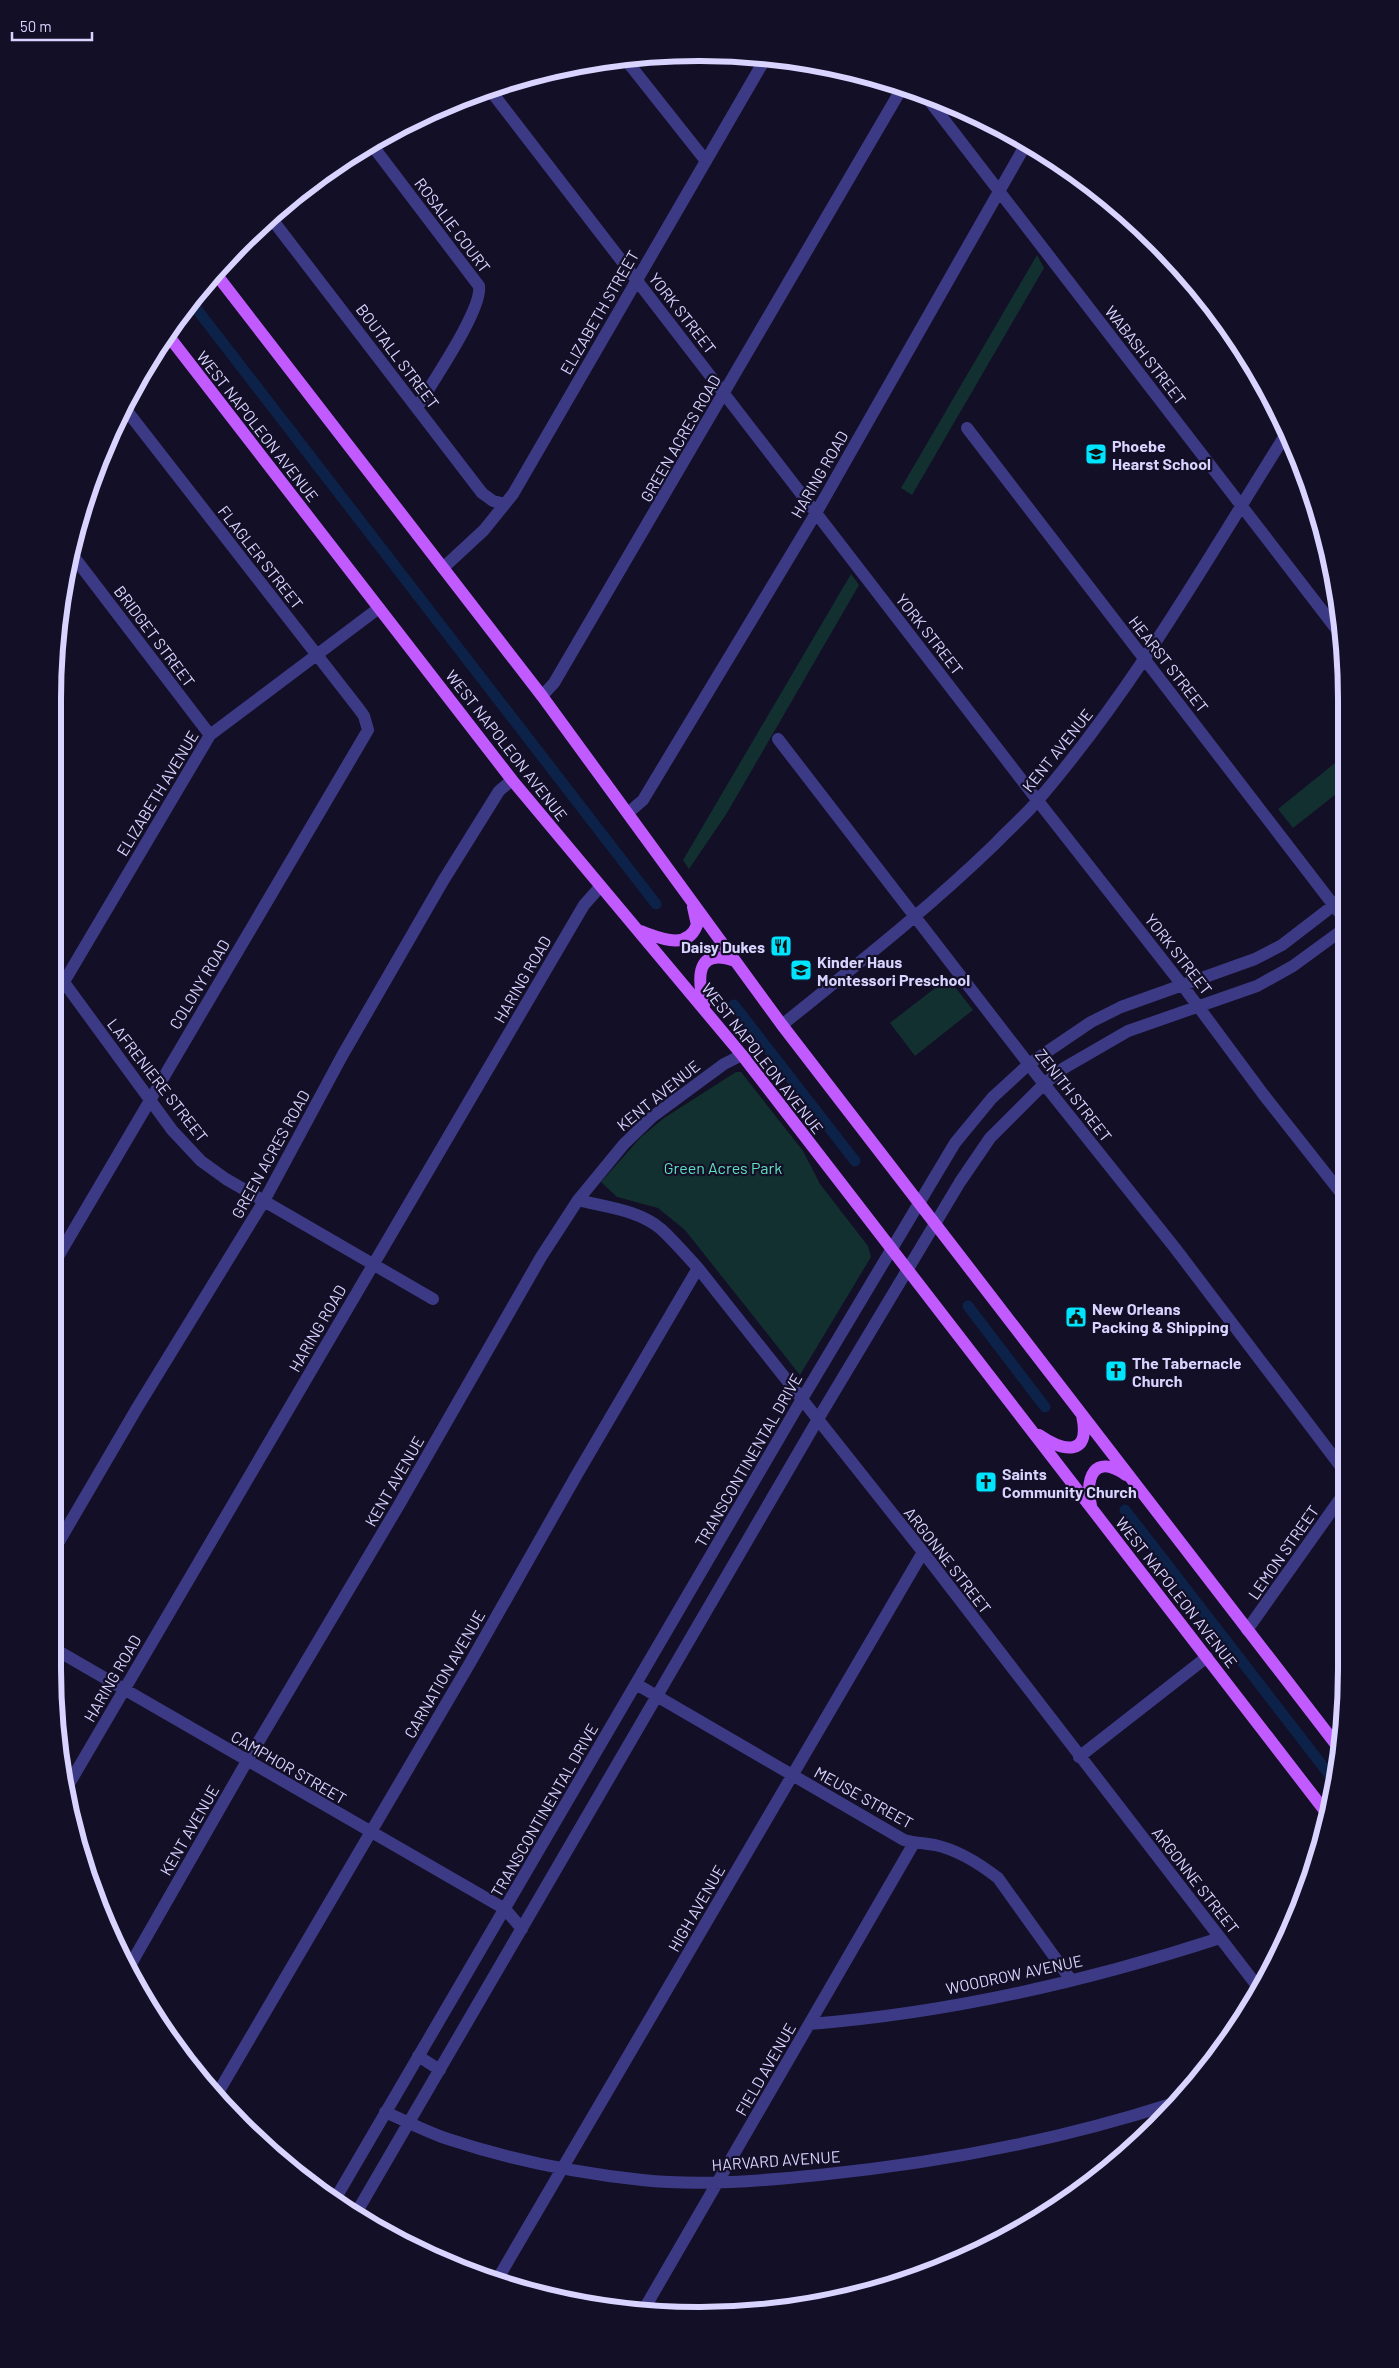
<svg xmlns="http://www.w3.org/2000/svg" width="1399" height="2368" font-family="Barlow,sans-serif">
	<rect width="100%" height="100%" fill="#130f26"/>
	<path fill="#12302f" d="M 1037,255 L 1044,268 L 912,495 L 901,488 Z
		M 851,574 L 859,585 L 727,813 L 689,869 L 683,860 Z
		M 1335,763 L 1345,776 L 1345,787 L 1293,828 L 1278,809 Z
		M 948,978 L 973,1010 L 915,1056 L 890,1023 Z
		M 736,1072 L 741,1072 L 803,1151 L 820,1184 L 868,1246 L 871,1257 L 800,1375 L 685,1230 L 658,1208 L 617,1197 L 601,1182 L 641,1137 L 664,1118 Z"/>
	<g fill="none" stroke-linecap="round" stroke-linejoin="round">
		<path stroke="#0c2248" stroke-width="11" d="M 192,303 L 656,904
			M 734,1005 L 855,1161
			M 968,1306 L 1045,1407
			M 1125,1510 L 1332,1778"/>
		<path stroke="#3d3a85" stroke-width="12" d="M 626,60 L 706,161
			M 490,90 L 1038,801 L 1183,986 L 1263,1094 L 1345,1198
			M 925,95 L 1341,635
			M 372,145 L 479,286 C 483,309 431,384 417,408
			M 271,218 L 482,493 L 493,501 L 505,504
			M 967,428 L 1345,920
			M 74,557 L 210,735
			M 443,568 L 484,530 L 513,494 L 765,59
			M 542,696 L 554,683 L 902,88
			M 778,739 L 1044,1084 L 1175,1248 L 1345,1472
			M 628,813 L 643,800 L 816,513 L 1026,144
			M 55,970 L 172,1130 L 201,1161 L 226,1179 L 433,1299
			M 55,997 L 210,735 L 379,608
			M 782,1025 C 855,966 928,909 995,844 C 1009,829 1026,815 1039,799 C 1135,687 1208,558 1286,434
			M 578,1200 C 605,1207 639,1210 661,1229 C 674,1241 686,1255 698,1268 L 923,1552 L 1258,1987
			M 56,1260 L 368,730 L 364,716 L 359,709 L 127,411
			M 57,1545 L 137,1408 L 264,1201 L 342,1056 L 443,881 L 499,791 L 512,780
			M 1247,1630 L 1345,1492
			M 58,1651 L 505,1909 L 522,1929
			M 636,1684 L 904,1840 C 915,1843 924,1843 935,1845 C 958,1850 980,1864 998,1878 L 1071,1980
			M 1079,1757 L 1207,1657
			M 66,1789 L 584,905 L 600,887
			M 128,1969 L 247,1761 L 399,1505 L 541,1257 L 578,1200 L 624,1144 L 652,1117 L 724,1064 L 742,1055
			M 810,2024 C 949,2013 1088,1981 1220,1938
			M 418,2056 L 440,2070
			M 216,2096 L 470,1663 L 576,1476 L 698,1268
			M 385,2112 C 406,2121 427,2132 448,2139 C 511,2160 577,2173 642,2180 C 700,2186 761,2181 819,2175 C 939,2163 1056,2141 1171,2104
			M 334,2201 L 802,1399 L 955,1143 L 992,1098 L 1029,1064 L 1091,1022 L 1121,1007 L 1255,959 L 1282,945 L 1334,905 L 1345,895
			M 355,2215 L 818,1419 L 960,1182 L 990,1138 L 1044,1084 L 1064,1068 L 1128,1031 L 1257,986 L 1293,966 L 1345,928
			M 497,2280 L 923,1552
			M 643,2311 L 914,1843"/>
		<path stroke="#c25bff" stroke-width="12" d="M 216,274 L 542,696 L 782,1025 L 1338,1747
			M 167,334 L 512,780 L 742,1055 L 1325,1811
			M 640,931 C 660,938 687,951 697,925 L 693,907
			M 704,1005 C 697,977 696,947 735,961
			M 1039,1435 C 1064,1452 1091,1457 1082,1415
			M 1091,1506 C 1085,1477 1094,1453 1126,1475"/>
	</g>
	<defs>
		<g id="school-square" transform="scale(1.125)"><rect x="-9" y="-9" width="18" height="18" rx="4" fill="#00e5ff" stroke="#130f26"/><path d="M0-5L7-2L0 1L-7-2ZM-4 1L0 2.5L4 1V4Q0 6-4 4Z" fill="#111"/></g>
		<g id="restaurant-square" transform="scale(1.125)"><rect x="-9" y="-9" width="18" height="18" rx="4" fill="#00e5ff" stroke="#130f26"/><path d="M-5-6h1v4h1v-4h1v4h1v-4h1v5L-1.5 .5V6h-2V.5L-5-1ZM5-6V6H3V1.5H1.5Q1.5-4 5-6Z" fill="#111"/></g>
		<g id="civic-square" transform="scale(1.125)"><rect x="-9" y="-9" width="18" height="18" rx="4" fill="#00e5ff" stroke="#130f26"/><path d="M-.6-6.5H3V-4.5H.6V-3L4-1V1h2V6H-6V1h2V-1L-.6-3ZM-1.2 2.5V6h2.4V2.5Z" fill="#111"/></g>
		<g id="church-square" transform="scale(1.125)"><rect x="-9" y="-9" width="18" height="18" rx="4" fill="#00e5ff" stroke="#130f26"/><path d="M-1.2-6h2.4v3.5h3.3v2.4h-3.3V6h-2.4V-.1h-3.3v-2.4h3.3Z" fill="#111"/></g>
	</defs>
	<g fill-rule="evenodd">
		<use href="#school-square" x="1096" y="454"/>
		<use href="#restaurant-square" x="781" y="946"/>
		<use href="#school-square" x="801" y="970"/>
		<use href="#civic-square" x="1076" y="1317"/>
		<use href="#church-square" x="1116" y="1371"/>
		<use href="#church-square" x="986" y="1482"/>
	</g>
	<g text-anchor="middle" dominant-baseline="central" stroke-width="4.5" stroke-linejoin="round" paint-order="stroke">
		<g font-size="16" fill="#d9d4ff" stroke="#130f26">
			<text transform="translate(453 225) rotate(53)">ROSALIE COURT</text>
			<text transform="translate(599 312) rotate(-60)">ELIZABETH STREET</text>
			<text transform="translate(683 313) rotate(52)">YORK STREET</text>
			<text transform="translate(1146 355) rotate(52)">WABASH STREET</text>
			<text transform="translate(398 356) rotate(53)">BOUTALL STREET</text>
			<text transform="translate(258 426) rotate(52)">WEST NAPOLEON AVENUE</text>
			<text transform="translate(680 438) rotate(-60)">GREEN ACRES ROAD</text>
			<text transform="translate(819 474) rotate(-60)">HARING ROAD</text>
			<text transform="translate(261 557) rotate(52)">FLAGLER STREET</text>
			<text transform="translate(930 634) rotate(52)">YORK STREET</text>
			<text transform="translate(155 636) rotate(53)">BRIDGET STREET</text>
			<text transform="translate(1169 664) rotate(52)">HEARST STREET</text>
			<text transform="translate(507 745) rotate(52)">WEST NAPOLEON AVENUE</text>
			<text transform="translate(1057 750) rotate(-51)">KENT AVENUE</text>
			<text transform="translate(157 793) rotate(-59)">ELIZABETH AVENUE</text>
			<text transform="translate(1179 954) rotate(52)">YORK STREET</text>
			<text transform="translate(522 979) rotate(-60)">HARING ROAD</text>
			<text transform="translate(199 984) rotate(-59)">COLONY ROAD</text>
			<text transform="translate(763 1058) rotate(52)">WEST NAPOLEON AVENUE</text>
			<text transform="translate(158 1080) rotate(52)">LAFRENIERE STREET</text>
			<text transform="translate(658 1095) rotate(-39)">KENT AVENUE</text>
			<text transform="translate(1074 1095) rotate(52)">ZENITH STREET</text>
			<text transform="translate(270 1154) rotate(-61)">GREEN ACRES ROAD</text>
			<text transform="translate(317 1328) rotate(-60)">HARING ROAD</text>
			<text transform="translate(748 1460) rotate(-60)">TRANSCONTINENTAL DRIVE</text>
			<text transform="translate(394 1481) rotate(-60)">KENT AVENUE</text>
			<text transform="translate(1283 1552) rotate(-55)">LEMON STREET</text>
			<text transform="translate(948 1560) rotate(52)">ARGONNE STREET</text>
			<text transform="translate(1177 1592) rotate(52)">WEST NAPOLEON AVENUE</text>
			<text transform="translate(444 1674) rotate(-60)">CARNATION AVENUE</text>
			<text transform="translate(112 1678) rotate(-60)">HARING ROAD</text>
			<text transform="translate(289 1767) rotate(30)">CAMPHOR STREET</text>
			<text transform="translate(864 1797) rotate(29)">MEUSE STREET</text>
			<text transform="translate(544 1810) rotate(-60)">TRANSCONTINENTAL DRIVE</text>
			<text transform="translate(189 1830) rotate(-60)">KENT AVENUE</text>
			<text transform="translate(1196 1880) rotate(52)">ARGONNE STREET</text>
			<text transform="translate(696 1908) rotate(-60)">HIGH AVENUE</text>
			<text transform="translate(1014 1974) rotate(-12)">WOODROW AVENUE</text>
			<text transform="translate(765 2069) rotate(-60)">FIELD AVENUE</text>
			<text transform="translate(776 2160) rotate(-4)">HARVARD AVENUE</text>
		</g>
		<g font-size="16" font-weight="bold" fill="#d9d4ff" stroke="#130f26" text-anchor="start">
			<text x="1112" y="445">Phoebe<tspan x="1112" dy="18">Hearst School</tspan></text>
			<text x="765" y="946" text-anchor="end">Daisy Dukes</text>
			<text x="817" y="961">Kinder Haus<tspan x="817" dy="18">Montessori Preschool</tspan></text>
			<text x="1092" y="1308">New Orleans<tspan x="1092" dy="18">Packing &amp; Shipping</tspan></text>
			<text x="1132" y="1362">The Tabernacle<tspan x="1132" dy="18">Church</tspan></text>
			<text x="1002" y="1473">Saints<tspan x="1002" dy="18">Community Church</tspan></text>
		</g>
		<g font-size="16" fill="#5fe0c0" stroke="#130f26">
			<text x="723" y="1167">Green Acres Park</text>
		</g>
	</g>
	<path d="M0 0H1399V2368H0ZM699 61H700A638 638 0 0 1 1338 699V1669A638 638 0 0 1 700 2307H699A638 638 0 0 1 61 1669V699A638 638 0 0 1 699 61Z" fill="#130f26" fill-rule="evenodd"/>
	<path fill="none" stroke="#d9d4ff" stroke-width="6" d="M699 61H700A638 638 0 0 1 1338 699V1669A638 638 0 0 1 700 2307H699A638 638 0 0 1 61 1669V699A638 638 0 0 1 699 61Z"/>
	<path d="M12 32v8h80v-8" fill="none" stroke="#d9d4ff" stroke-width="2.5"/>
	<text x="20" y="32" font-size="15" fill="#d9d4ff" stroke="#130f26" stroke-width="4" paint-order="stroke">50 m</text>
</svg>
